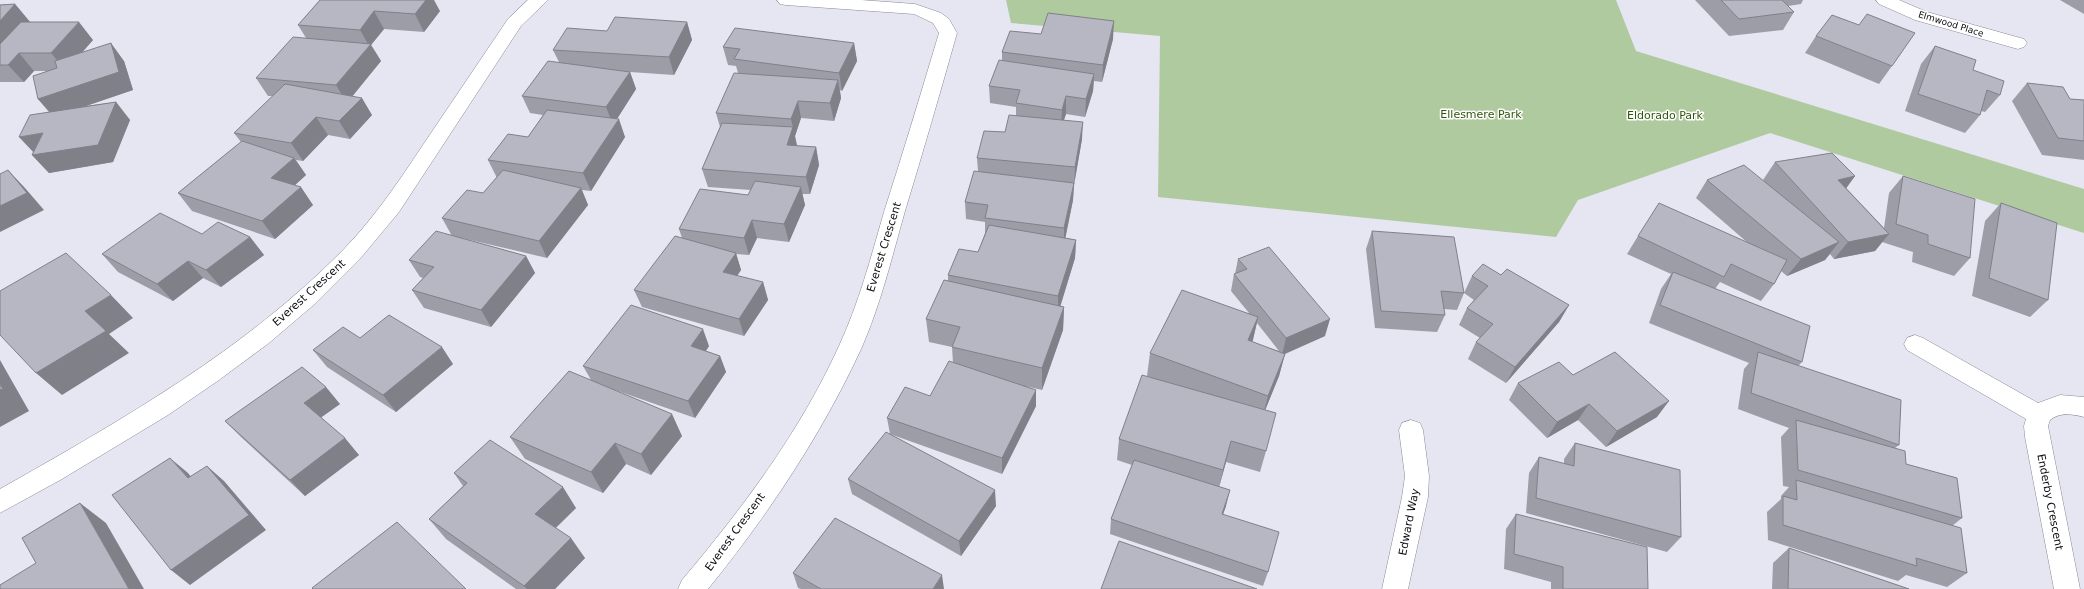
<svg xmlns="http://www.w3.org/2000/svg" width="2084" height="589" font-family="'DejaVu Sans',sans-serif">
	<rect width="100%" height="100%" fill="#e5e6f2"/>
	<path fill="#b0ca9f" d="M 1006,0 L 1616,0 L 1636,51 L 2084,189 L 2084,233 L 1770,133 L 1578,200 L 1556,237 L 1158,197 L 1160,36 L 1011,23 Z"/>
	<g fill="none" stroke-linecap="round" stroke-linejoin="round">
		<g stroke="#8a8a96" stroke-width="1">
			<path id="minor" d="M 528,0 L 548,0 L 521,26 L 399,212 L 359,260 L 316,303 L 269,343 L 219,380 L 168,415 L 62,479 L 0,513 L 0,489 C 122,420 245,350 344,249 C 376,216 401,178 427,139 C 454,99 481,59 508,19 Z
				M 777,0 L 861,0 L 915,4 L 941,13 L 949,19 L 957,33 C 940,93 923,152 905,211 C 892,257 881,303 862,347 C 822,434 768,515 708,589 L 678,589 L 682,580 C 742,509 800,432 839,346 C 859,303 871,257 884,212 C 903,153 921,93 939,33 L 933,23 L 914,14 L 786,5 L 780,4 Z
				M 1876,0 L 1899,0 L 1927,12 L 2024,39 L 2027,43 L 2024,47 L 2018,49 L 1915,20 L 1879,4 Z
				M 1915,335 L 1923,338 L 2038,403 L 2060,395 L 2084,397 L 2084,417 C 2072,414 2060,412 2050,420 L 2048,426 L 2080,589 L 2054,589 L 2025,437 L 2024,426 L 2026,419 L 1907,350 L 1904,344 L 1907,338 Z
				M 1411,420 L 1420,423 L 1423,430 L 1429,476 L 1428,497 L 1408,589 L 1382,589 L 1402,497 L 1405,476 L 1399,430 L 1402,423 Z"/>
		</g>
		<use href="#minor" fill="#fff" fill-rule="evenodd"/>
	</g>
	<path fill="#9d9da8" fill-rule="evenodd" d="M 320,0 L 440,11 L 424,32 L 384,29 L 371,45 L 381,61 L 352,96 L 372,115 L 350,139 L 328,135 L 303,161 L 296,160 L 306,175 L 295,185 L 313,205 L 275,239 L 192,211 L 178,193 L 241,142 L 234,133 L 273,96 L 268,96 L 256,78 L 306,38 L 298,25 Z
		M 1695,0 L 1803,0 L 1801,4 L 1788,6 L 1794,12 L 1783,30 L 1729,36 Z
		M 2060,0 L 2084,0 L 2084,14 Z
		M 15,4 L 30,22 L 93,40 L 82,52 L 124,61 L 133,90 L 85,106 L 116,102 L 130,120 L 113,162 L 49,173 L 32,155 L 49,112 L 38,99 L 49,71 L 34,71 L 24,82 L 0,82 L 0,5 Z
		M 687,22 L 692,40 L 674,75 L 630,72 L 636,89 L 617,119 L 625,137 L 591,191 L 582,190 L 588,205 L 547,258 L 453,236 L 526,256 L 535,273 L 491,327 L 424,308 L 412,290 L 423,278 L 420,277 L 409,260 L 452,236 L 442,218 L 483,193 L 497,178 L 488,160 L 528,137 L 543,115 L 530,113 L 522,96 L 559,62 L 553,50 L 607,31 Z
		M 1041,34 L 1113,39 L 1102,82 L 1094,81 L 1093,91 L 1085,117 L 1066,114 L 1064,120 L 1082,139 L 1074,185 L 1073,200 L 1065,238 L 1076,240 L 1075,258 L 1060,306 L 1064,307 L 1063,330 L 1042,390 L 1025,386 L 1036,390 L 1036,406 L 1002,474 L 890,434 L 887,418 L 930,396 L 953,363 L 952,347 L 929,342 L 926,319 L 948,281 L 948,275 L 978,252 L 985,233 L 985,222 L 966,219 L 965,202 L 978,171 L 977,158 L 1005,132 L 1016,116 L 1016,107 L 990,103 L 989,86 L 1002,60 L 1002,52 Z
		M 1816,36 L 1892,66 L 1879,84 L 1805,53 Z
		M 854,43 L 857,61 L 842,91 L 840,90 L 841,98 L 834,121 L 801,118 L 795,136 L 796,146 L 816,147 L 819,165 L 810,194 L 802,194 L 805,205 L 789,242 L 757,238 L 749,255 L 736,254 L 741,270 L 737,276 L 763,282 L 768,300 L 744,336 L 642,307 L 634,290 L 682,238 L 679,229 L 748,195 L 751,190 L 708,187 L 702,169 L 720,127 L 716,113 L 738,73 L 736,66 L 728,65 L 723,47 Z
		M 1935,46 L 1973,70 L 2000,95 L 1985,112 L 1981,111 L 1980,115 L 1965,133 L 1905,111 L 1921,64 Z
		M 2027,83 L 2070,99 L 2084,100 L 2084,160 L 2042,155 L 2012,101 Z
		M 1775,162 L 1855,176 L 1846,188 L 1884,228 L 1889,193 L 1903,176 L 1970,258 L 1954,276 L 1912,262 L 1913,252 L 1882,242 L 1875,251 L 1834,259 L 1830,254 L 1825,260 L 1787,276 L 1781,271 L 1774,284 L 1761,301 L 1720,282 L 1715,289 L 1802,362 L 1798,366 L 1899,445 L 1895,448 L 1906,464 L 1962,518 L 1952,526 L 1967,573 L 1947,587 L 1906,575 L 1898,581 L 1768,540 L 1767,512 L 1781,499 L 1781,496 L 1789,487 L 1783,486 L 1781,437 L 1789,428 L 1738,409 L 1744,369 L 1749,363 L 1649,323 L 1661,289 L 1671,274 L 1627,254 L 1638,236 L 1748,243 L 1696,198 L 1707,180 L 1766,183 L 1763,180 Z
		M 2001,203 L 2048,300 L 2030,317 L 1972,296 L 1985,221 Z
		M 1372,231 L 1464,293 L 1457,310 L 1444,309 L 1445,315 L 1437,332 L 1375,328 L 1366,249 Z
		M 202,234 L 250,237 L 264,255 L 221,287 L 203,278 L 173,301 L 118,272 L 102,254 Z
		M 1238,259 L 1325,336 L 1285,354 L 1279,376 L 1265,410 L 1266,451 L 1260,472 L 1226,462 L 1219,487 L 1226,506 L 1223,514 L 1268,572 L 1263,586 L 1110,534 L 1111,519 L 1132,465 L 1117,460 L 1119,439 L 1152,378 L 1147,376 L 1150,353 L 1249,313 L 1231,291 L 1234,274 L 1235,274 ZM 1257,323 L 1279,351 L 1252,342 Z
		M 1501,275 L 1569,305 L 1559,322 L 1506,383 L 1468,359 L 1476,342 L 1480,338 L 1459,325 L 1467,308 L 1474,300 L 1464,293 L 1472,276 Z
		M 360,338 L 453,364 L 396,412 L 327,367 L 313,350 Z
		M 709,346 L 706,351 L 720,356 L 726,372 L 695,418 L 615,390 L 682,436 L 651,475 L 626,464 L 603,493 L 525,459 L 510,437 L 591,380 L 583,366 Z
		M 1573,375 L 1657,417 L 1606,447 L 1578,420 L 1547,438 L 1509,400 L 1518,383 Z
		M 340,404 L 321,417 L 359,455 L 305,496 L 241,437 L 225,421 Z
		M 1575,443 L 1681,537 L 1667,552 L 1526,513 L 1529,473 L 1539,457 L 1564,464 L 1564,459 Z
		M 454,473 L 576,508 L 556,528 L 585,558 L 555,589 L 516,589 L 446,539 L 429,519 L 463,486 Z
		M 848,479 L 996,506 L 961,556 L 852,494 Z
		M 1516,514 L 1648,589 L 1551,589 L 1551,582 L 1504,569 L 1506,529 Z
		M 1789,548 L 1909,589 L 1772,589 L 1773,563 Z
		M 793,573 L 944,589 L 801,589 L 798,588 Z"/>
	<path fill="#7f8088" d="M 423,0 L 434,0 L 440,11 L 424,32 L 415,14 Z
		M 15,4 L 30,22 L 0,56 L 0,21 Z
		M 374,11 L 384,29 L 371,45 L 381,61 L 347,103 L 336,85 L 369,46 L 360,30 Z
		M 1114,21 L 1113,39 L 1102,82 L 1103,65 Z
		M 79,22 L 93,40 L 66,71 L 51,53 Z
		M 687,22 L 692,40 L 674,75 L 669,57 Z
		M 111,43 L 124,61 L 133,90 L 54,117 L 38,99 Z
		M 854,43 L 857,61 L 842,91 L 839,73 Z
		M 19,53 L 34,71 L 24,82 L 8,65 Z
		M 630,72 L 636,89 L 613,125 L 606,107 Z
		M 1094,74 L 1093,91 L 1085,117 L 1086,99 Z
		M 838,80 L 841,98 L 834,121 L 830,103 Z
		M 1066,96 L 1066,114 L 1061,128 L 1062,110 Z
		M 362,98 L 372,115 L 350,139 L 339,121 Z
		M 798,101 L 801,118 L 795,136 L 791,119 Z
		M 116,102 L 130,120 L 113,162 L 49,173 L 32,155 L 35,154 L 19,137 L 43,133 Z
		M 316,117 L 328,135 L 303,161 L 291,143 Z
		M 619,119 L 625,137 L 591,191 L 583,173 Z
		M 1083,122 L 1082,139 L 1074,185 L 1075,167 Z
		M 793,127 L 797,145 L 791,163 L 787,145 Z
		M 816,147 L 819,165 L 810,194 L 806,177 Z
		M 294,158 L 306,175 L 284,195 L 271,178 Z
		M 8,170 L 25,188 L 44,210 L 0,232 L 0,206 Z
		M 1855,176 L 1842,194 L 1838,180 Z
		M 1074,183 L 1073,200 L 1064,245 L 1064,228 Z
		M 301,187 L 313,205 L 275,239 L 262,221 Z
		M 801,187 L 805,205 L 789,242 L 784,224 Z
		M 581,188 L 588,205 L 547,258 L 539,241 Z
		M 752,220 L 757,238 L 749,255 L 744,238 Z
		M 1889,234 L 1875,251 L 1834,259 L 1848,242 Z
		M 250,237 L 264,255 L 221,287 L 206,270 Z
		M 1076,240 L 1075,258 L 1058,314 L 1058,296 Z
		M 1839,242 L 1825,260 L 1787,276 L 1801,259 Z
		M 736,253 L 741,270 L 728,289 L 723,272 Z
		M 526,256 L 535,273 L 491,327 L 481,310 Z
		M 188,261 L 203,278 L 173,301 L 157,284 Z
		M 763,282 L 768,300 L 744,336 L 739,319 Z
		M 111,295 L 133,318 L 109,334 L 129,353 L 62,395 L 36,373 L 85,311 Z
		M 1569,305 L 1559,322 L 1506,383 L 1515,367 Z
		M 1064,307 L 1063,330 L 1042,390 L 1042,368 Z
		M 1258,317 L 1253,340 L 1242,363 L 1248,340 Z
		M 1330,319 L 1325,336 L 1282,355 L 1286,338 Z
		M 703,329 L 709,346 L 697,363 L 691,346 Z
		M 442,347 L 453,364 L 396,412 L 383,395 Z
		M 1285,354 L 1279,376 L 1262,418 L 1268,396 Z
		M 720,356 L 726,372 L 695,418 L 688,401 Z
		M 0,360 L 29,411 L 0,427 Z
		M 326,387 L 340,404 L 319,419 L 304,403 Z
		M 1036,390 L 1036,406 L 1002,474 L 1002,458 Z
		M 1669,401 L 1657,417 L 1606,447 L 1617,431 Z
		M 1589,404 L 1578,420 L 1547,438 L 1557,422 Z
		M 672,414 L 682,436 L 651,475 L 641,454 Z
		M 345,438 L 359,455 L 305,496 L 290,480 Z
		M 1231,441 L 1226,462 L 1218,491 L 1223,470 Z
		M 615,443 L 626,464 L 603,493 L 591,472 Z
		M 170,458 L 188,473 L 205,494 L 188,478 Z
		M 207,466 L 224,481 L 266,530 L 190,585 L 171,570 Z
		M 563,487 L 576,508 L 549,534 L 535,514 Z
		M 995,490 L 996,506 L 961,556 L 959,541 Z
		M 1230,490 L 1226,506 L 1218,529 L 1222,514 Z
		M 80,503 L 106,523 L 144,589 L 129,589 Z
		M 571,538 L 585,558 L 555,589 L 527,589 L 524,586 Z
		M 942,575 L 944,589 L 933,589 Z"/>
	<path fill="#b6b7c3" stroke="#7f8088" d="M 320,0 L 426,0 L 415,14 L 374,11 L 360,30 L 298,25 Z
		M 1721,0 L 1782,0 L 1794,12 L 1739,19 Z
		M 15,4 L 0,21 L 0,5 Z
		M 1048,13 L 1114,21 L 1103,65 L 1002,52 L 1010,31 L 1041,34 Z
		M 1867,14 L 1915,33 L 1892,66 L 1816,36 L 1832,15 L 1859,25 Z
		M 615,17 L 687,22 L 669,57 L 553,50 L 567,28 L 607,31 Z
		M 21,22 L 79,22 L 51,53 L 19,53 L 8,65 L 0,65 L 0,44 Z
		M 735,28 L 854,43 L 839,73 L 734,59 L 740,49 L 723,47 Z
		M 293,37 L 371,44 L 336,85 L 256,78 Z
		M 111,43 L 119,72 L 38,99 L 33,76 L 57,68 L 55,61 Z
		M 1935,46 L 1976,60 L 1973,70 L 2004,81 L 2000,95 L 1987,90 L 1980,115 L 1918,94 Z
		M 999,60 L 1094,74 L 1086,99 L 1066,96 L 1062,110 L 1016,103 L 1020,90 L 989,86 Z
		M 548,61 L 630,72 L 606,107 L 522,96 Z
		M 734,73 L 838,80 L 830,103 L 798,101 L 791,119 L 716,113 Z
		M 2027,83 L 2063,87 L 2070,99 L 2084,100 L 2084,141 L 2058,138 Z
		M 285,84 L 362,98 L 339,121 L 316,117 L 291,143 L 234,133 Z
		M 116,102 L 98,145 L 32,155 L 43,133 L 19,137 L 30,115 Z
		M 547,110 L 619,119 L 583,173 L 488,160 L 508,134 L 528,137 Z
		M 1009,115 L 1083,122 L 1075,167 L 977,158 L 984,131 L 1005,132 Z
		M 722,123 L 793,127 L 787,145 L 816,147 L 806,177 L 702,169 Z
		M 242,141 L 294,158 L 271,178 L 301,187 L 262,221 L 178,193 Z
		M 1832,153 L 1855,176 L 1838,180 L 1889,234 L 1848,242 L 1775,162 Z
		M 1744,165 L 1839,242 L 1801,259 L 1707,180 Z
		M 8,170 L 27,193 L 0,206 L 0,174 Z
		M 503,170 L 581,188 L 539,241 L 442,218 L 467,190 L 483,193 Z
		M 974,171 L 1074,183 L 1064,228 L 985,218 L 988,205 L 965,202 Z
		M 1903,176 L 1975,199 L 1970,258 L 1928,244 L 1928,235 L 1896,224 Z
		M 755,181 L 801,187 L 784,224 L 752,220 L 744,238 L 679,229 L 700,189 L 748,195 Z
		M 1659,203 L 1787,260 L 1774,284 L 1731,264 L 1724,277 L 1638,236 Z
		M 2001,203 L 2057,223 L 2048,300 L 1989,278 Z
		M 160,213 L 202,234 L 218,222 L 250,237 L 206,270 L 188,261 L 157,284 L 102,254 Z
		M 989,225 L 1076,240 L 1058,296 L 948,275 L 959,249 L 978,252 Z
		M 436,231 L 526,256 L 481,310 L 412,290 L 434,267 L 409,260 Z
		M 1372,231 L 1454,237 L 1464,293 L 1441,291 L 1445,315 L 1381,311 Z
		M 675,236 L 736,253 L 723,272 L 763,282 L 739,319 L 634,290 Z
		M 1269,247 L 1330,319 L 1286,338 L 1234,274 L 1247,269 L 1238,259 Z
		M 66,253 L 111,295 L 85,311 L 106,331 L 36,373 L 0,335 L 0,291 Z
		M 1483,264 L 1501,275 L 1507,269 L 1569,305 L 1515,367 L 1476,342 L 1493,324 L 1467,308 L 1488,286 L 1472,276 Z
		M 1673,272 L 1810,326 L 1802,362 L 1660,305 Z
		M 944,280 L 1064,307 L 1042,368 L 952,347 L 960,327 L 926,319 Z
		M 1182,290 L 1258,317 L 1248,340 L 1285,354 L 1268,396 L 1150,353 Z
		M 631,305 L 703,329 L 691,346 L 720,356 L 688,401 L 583,366 Z
		M 389,315 L 442,347 L 383,395 L 313,350 L 343,327 L 360,338 Z
		M 1615,352 L 1669,401 L 1617,431 L 1589,404 L 1557,422 L 1518,383 L 1559,362 L 1573,375 Z
		M 1758,352 L 1901,400 L 1899,445 L 1751,393 Z
		M 949,361 L 1036,390 L 1002,458 L 887,418 L 905,387 L 930,396 Z
		M 302,367 L 326,387 L 304,403 L 345,438 L 290,480 L 225,421 Z
		M 569,371 L 672,414 L 641,454 L 615,443 L 591,472 L 510,437 Z
		M 1142,375 L 1276,413 L 1266,451 L 1231,441 L 1223,470 L 1119,439 Z
		M 0,384 L 3,389 L 0,390 Z
		M 1796,420 L 1905,451 L 1906,464 L 1957,478 L 1962,518 L 1798,470 Z
		M 886,432 L 995,490 L 959,541 L 848,479 Z
		M 490,440 L 563,487 L 535,514 L 571,538 L 524,586 L 429,519 L 467,483 L 454,473 Z
		M 1575,443 L 1680,470 L 1681,537 L 1536,498 L 1539,457 L 1574,466 Z
		M 170,458 L 188,478 L 207,466 L 249,515 L 171,570 L 112,495 Z
		M 1134,460 L 1230,490 L 1222,514 L 1279,532 L 1268,572 L 1111,519 Z
		M 1796,480 L 1961,528 L 1967,573 L 1916,558 L 1917,566 L 1783,525 L 1783,496 L 1797,500 Z
		M 80,503 L 129,589 L 0,589 L 0,585 L 36,563 L 22,538 Z
		M 1516,514 L 1647,547 L 1648,589 L 1563,589 L 1563,567 L 1514,554 Z
		M 835,518 L 942,575 L 933,589 L 821,589 L 793,573 Z
		M 397,522 L 466,589 L 313,589 L 312,588 Z
		M 1119,541 L 1257,589 L 1101,589 Z
		M 1789,548 L 1909,589 L 1788,589 Z"/>
	<g text-anchor="middle" dominant-baseline="central" stroke-width="3" stroke-linejoin="round" paint-order="stroke">
		<g font-size="9" fill="#0c0c10" stroke="#fff">
			<text transform="translate(1951 24) rotate(17)">Elmwood Place</text>
		</g>
		<g font-size="11" fill="#30540b" stroke="#fff">
			<text x="1481" y="114">Ellesmere Park</text>
			<text x="1665" y="115">Eldorado Park</text>
		</g>
		<g font-size="11" fill="#0c0c10" stroke="#fff">
			<text transform="translate(884 247) rotate(-73)">Everest Crescent</text>
			<text transform="translate(309 293) rotate(-42)">Everest Crescent</text>
			<text transform="translate(2050 502) rotate(79)">Enderby Crescent</text>
			<text transform="translate(1409 522) rotate(-79)">Edward Way</text>
			<text transform="translate(735 532) rotate(-54)">Everest Crescent</text>
		</g>
	</g>
</svg>
